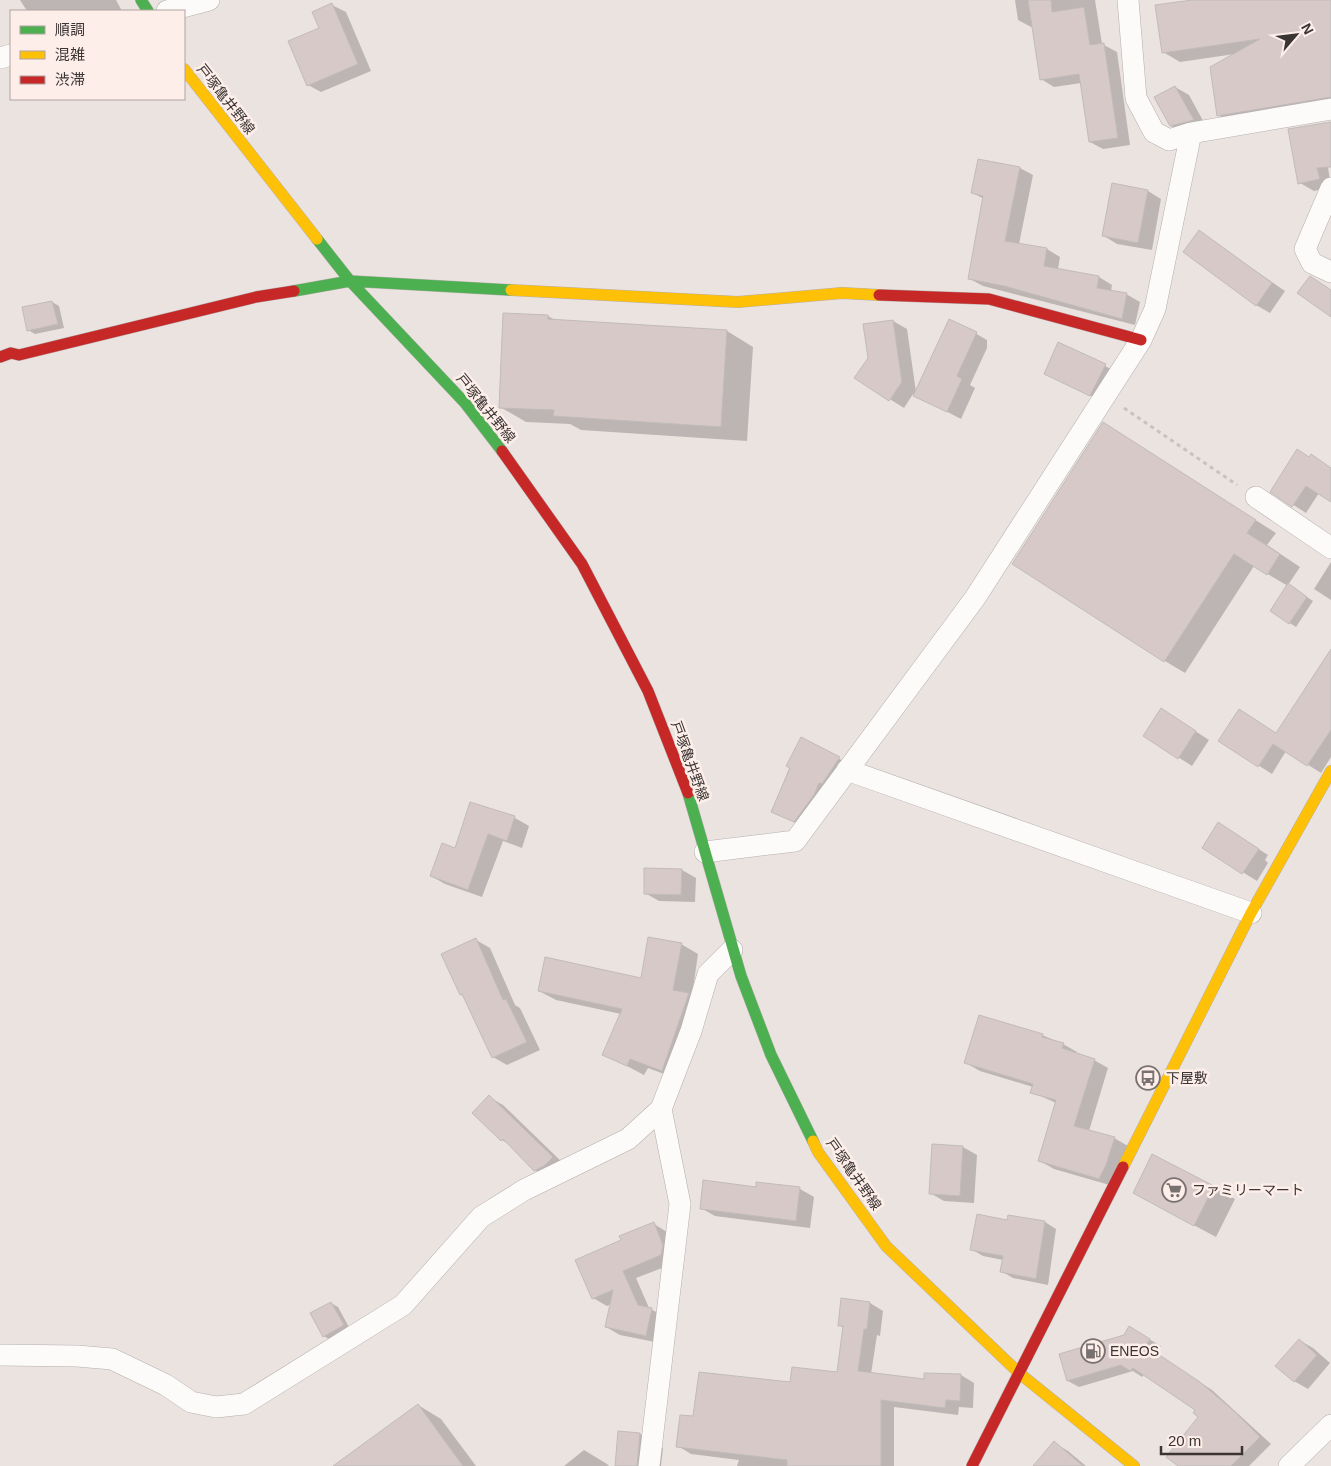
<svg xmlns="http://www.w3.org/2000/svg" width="1331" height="1466" font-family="Helvetica,'Noto Sans JP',sans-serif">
	<rect width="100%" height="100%" fill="#ebe3e0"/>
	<path fill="#0003" d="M 20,0 L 116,0 L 122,11 L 27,11 Z
		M 1015,0 L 1095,0 L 1102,44 L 1117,52 L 1130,145 L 1103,149 L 1090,142 L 1081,83 L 1054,87 L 1041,79 L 1033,28 L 1018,20 Z
		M 1201,0 L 1331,0 L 1331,108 L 1234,125 L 1218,115 L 1235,54 L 1180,62 L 1163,52 Z
		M 332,5 L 346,12 L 371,71 L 321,92 L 308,85 L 320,29 Z
		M 1175,87 L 1189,95 L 1207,128 L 1185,134 L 1171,126 Z
		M 1323,135 L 1331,187 L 1314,191 L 1300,183 Z
		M 1020,168 L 1033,175 L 1019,244 L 1047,249 L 1060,257 L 1058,269 L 1099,277 L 1112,285 L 1111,291 L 1126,294 L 1140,302 L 1135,325 L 983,286 L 970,279 L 984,199 L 973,193 Z
		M 1148,191 L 1161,199 L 1152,250 L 1117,244 L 1104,236 Z
		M 1199,232 L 1285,291 L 1270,313 L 1256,305 Z
		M 52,302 L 59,306 L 64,328 L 35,334 L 28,330 Z
		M 548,316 L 555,320 L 727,331 L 753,347 L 747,441 L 581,430 L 570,424 L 526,422 L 500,407 Z
		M 893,321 L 907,329 L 916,392 L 973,332 L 987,340 L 987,348 L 970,385 L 975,388 L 961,419 L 913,394 L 904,408 L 856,378 Z
		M 1059,343 L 1119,373 L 1105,403 L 1045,373 Z
		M 1104,424 L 1276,533 L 1267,545 L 1300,567 L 1288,585 L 1313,601 L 1296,627 L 1271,611 L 1288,586 L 1254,566 L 1185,673 L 1165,661 Z
		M 1310,458 L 1331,468 L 1331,501 L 1319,493 L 1306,513 L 1272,491 Z
		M 1331,562 L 1331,600 L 1314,589 Z
		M 1331,657 L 1331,757 L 1321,773 L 1286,751 L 1272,774 L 1220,741 L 1240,710 L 1277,734 Z
		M 1175,718 L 1209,740 L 1192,766 L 1145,736 Z
		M 801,739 L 853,766 L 808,829 L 772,811 Z
		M 471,803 L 515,818 L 529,826 L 522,848 L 503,841 L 482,897 L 445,884 L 431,876 L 456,850 Z
		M 1232,832 L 1268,855 L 1265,860 L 1268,863 L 1257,881 L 1204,848 Z
		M 682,870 L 696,878 L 695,902 L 659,901 L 645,893 Z
		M 476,940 L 490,948 L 515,1005 L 520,1008 L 540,1050 L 507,1065 L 493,1057 L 465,997 L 461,995 Z
		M 681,944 L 698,954 L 680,1080 L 648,1068 L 644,1075 L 604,1054 L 621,1014 L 556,1000 L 539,991 L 642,979 Z
		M 1042,1035 L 1063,1044 L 1077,1052 L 1076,1054 L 1094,1060 L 1108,1068 L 1089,1131 L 1114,1138 L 1128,1146 L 1113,1186 L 1054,1169 L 1040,1161 L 1056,1103 L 1032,1092 L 1033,1087 L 980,1071 L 966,1063 Z
		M 489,1097 L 503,1105 L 566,1166 L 549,1178 L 535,1170 L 510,1145 L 502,1140 Z
		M 963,1147 L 977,1155 L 974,1203 L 944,1201 L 930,1193 Z
		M 1152,1156 L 1235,1199 L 1216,1237 L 1156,1205 Z
		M 757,1183 L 800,1189 L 814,1197 L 810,1228 L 715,1216 L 701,1208 L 757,1188 Z
		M 1008,1221 L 1045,1222 L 1056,1229 L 1048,1285 L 1013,1278 L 1001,1271 L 1003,1260 L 983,1256 L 971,1249 Z
		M 654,1224 L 667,1232 L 675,1263 L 636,1278 L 649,1308 L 665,1317 L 660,1343 L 620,1335 L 606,1327 L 611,1304 L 607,1306 L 593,1298 L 623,1241 Z
		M 842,1300 L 870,1303 L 883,1311 L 880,1336 L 877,1335 L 871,1374 L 925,1380 L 925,1374 L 961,1375 L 974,1383 L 973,1408 L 959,1407 L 958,1415 L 894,1407 L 894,1466 L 737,1466 L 739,1460 L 691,1454 L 678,1446 L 695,1418 L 791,1383 L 838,1374 L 844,1328 L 839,1325 Z
		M 331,1303 L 338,1307 L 350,1329 L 330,1340 L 324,1336 Z
		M 1130,1328 L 1161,1346 L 1156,1354 L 1212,1390 L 1271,1444 L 1249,1466 L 1180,1466 L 1200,1417 L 1197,1410 L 1144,1374 L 1142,1377 L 1133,1371 L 1079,1387 L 1068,1381 L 1125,1336 Z
		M 1299,1340 L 1313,1348 L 1330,1363 L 1308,1389 L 1294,1381 Z
		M 418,1405 L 441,1419 L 476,1466 L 335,1466 Z
		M 619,1432 L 640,1434 L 663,1448 L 661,1466 L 616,1466 Z
		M 1054,1443 L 1068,1451 L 1086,1466 L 1048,1466 Z
		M 584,1450 L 607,1464 L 609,1466 L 564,1466 Z"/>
	<path fill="#d7c9c8" stroke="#c1bbba" d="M 1028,0 L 1051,0 L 1052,12 L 1084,7 L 1090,45 L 1104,43 L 1118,138 L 1089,142 L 1079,74 L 1040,80 Z
		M 1192,0 L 1331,0 L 1331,97 L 1217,116 L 1210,67 L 1260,39 L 1162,53 L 1155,5 Z
		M 332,3 L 358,64 L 307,86 L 288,41 L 319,28 L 312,12 Z
		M 1175,86 L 1194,120 L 1170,126 L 1154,97 Z
		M 1331,122 L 1331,167 L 1317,168 L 1320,179 L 1298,184 L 1288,129 Z
		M 978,159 L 1020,167 L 1005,241 L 1047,248 L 1044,266 L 1099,276 L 1097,288 L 1127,293 L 1122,319 L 1004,286 L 968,279 L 983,196 L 971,193 Z
		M 1112,183 L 1148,190 L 1138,243 L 1102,236 Z
		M 1199,230 L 1272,283 L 1256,306 L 1183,252 Z
		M 1310,276 L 1331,290 L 1331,317 L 1297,293 Z
		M 52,301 L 58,324 L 27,331 L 22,307 Z
		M 503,313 L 548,315 L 548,319 L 727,330 L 721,427 L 553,416 L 554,410 L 499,408 Z
		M 949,319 L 977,332 L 957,376 L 962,379 L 947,412 L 913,396 Z
		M 893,320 L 902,382 L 889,401 L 854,378 L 868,358 L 863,324 Z
		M 1058,342 L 1106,364 L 1090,396 L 1044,374 Z
		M 1103,422 L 1256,520 L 1247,533 L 1280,554 L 1267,575 L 1234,554 L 1164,662 L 1012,564 Z
		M 1297,449 L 1309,457 L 1311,454 L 1331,468 L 1331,502 L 1306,486 L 1292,507 L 1270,492 Z
		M 1288,583 L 1307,597 L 1289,624 L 1270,611 Z
		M 1331,649 L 1331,730 L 1307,766 L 1273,744 L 1258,767 L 1218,741 L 1239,709 L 1276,733 Z
		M 1161,708 L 1196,731 L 1178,759 L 1143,736 Z
		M 801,737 L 840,757 L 822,784 L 819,783 L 814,795 L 794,822 L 771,812 L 790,768 L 786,766 Z
		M 470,802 L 515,816 L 507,841 L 488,834 L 468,890 L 430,876 L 442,843 L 455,848 Z
		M 1218,822 L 1259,849 L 1242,874 L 1202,848 Z
		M 644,868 L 682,869 L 681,895 L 644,894 Z
		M 648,937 L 682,943 L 673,990 L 689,993 L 662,1071 L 630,1059 L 627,1066 L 602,1055 L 622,1009 L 538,991 L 545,957 L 641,978 Z
		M 476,938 L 503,1000 L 506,999 L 527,1042 L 492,1058 L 462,994 L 460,995 L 441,954 Z
		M 979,1015 L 1043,1034 L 1042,1037 L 1064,1043 L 1062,1048 L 1095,1059 L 1074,1126 L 1115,1137 L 1106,1165 L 1099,1179 L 1038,1161 L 1056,1100 L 1030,1093 L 1033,1084 L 964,1063 Z
		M 489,1095 L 553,1157 L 544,1166 L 534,1171 L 503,1139 L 501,1141 L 472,1113 Z
		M 932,1144 L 963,1146 L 960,1196 L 929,1194 Z
		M 1152,1154 L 1214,1186 L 1194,1226 L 1133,1193 Z
		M 703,1180 L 756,1187 L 756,1182 L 800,1187 L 796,1221 L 700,1209 Z
		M 977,1214 L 1007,1220 L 1008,1215 L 1045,1221 L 1036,1279 L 1000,1272 L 1003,1256 L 970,1250 Z
		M 654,1222 L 663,1245 L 661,1255 L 623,1271 L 638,1305 L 652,1308 L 646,1336 L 605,1327 L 613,1290 L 592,1299 L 575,1260 L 621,1240 L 619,1236 Z
		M 841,1298 L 870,1302 L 867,1329 L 864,1329 L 858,1371 L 924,1379 L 924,1373 L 961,1374 L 960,1401 L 946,1400 L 945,1408 L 881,1400 L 881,1466 L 787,1466 L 787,1460 L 676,1447 L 680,1415 L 693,1416 L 699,1372 L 790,1382 L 792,1367 L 837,1372 L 843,1326 L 838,1326 Z
		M 331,1302 L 344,1325 L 323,1337 L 310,1313 Z
		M 1129,1326 L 1150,1339 L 1146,1346 L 1200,1382 L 1234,1411 L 1260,1437 L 1231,1466 L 1178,1466 L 1166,1457 L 1198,1417 L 1193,1413 L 1195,1410 L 1133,1368 L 1130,1371 L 1121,1365 L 1067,1381 L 1059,1354 L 1124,1335 Z
		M 1299,1339 L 1317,1355 L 1294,1382 L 1275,1366 Z
		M 418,1404 L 463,1466 L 333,1466 Z
		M 618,1431 L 640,1433 L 637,1466 L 615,1466 Z
		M 1054,1441 L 1083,1466 L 1033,1466 Z"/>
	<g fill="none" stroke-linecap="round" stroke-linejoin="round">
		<g stroke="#b5afad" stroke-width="22">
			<path id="street" d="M 1128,0 L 1136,98 L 1154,132 L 1169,140 L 1191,133 L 1331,109
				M 167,11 L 209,0
				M 0,58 L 11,55
				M 1331,188 L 1305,249 L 1312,263 L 1331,272
				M 1256,497 L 1331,548
				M 847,770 L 1251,913
				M 705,852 L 795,841 L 975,598 L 1141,340 L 1155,309 L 1191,133
				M 0,1355 L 77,1356 L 112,1359 L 166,1385 L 191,1402 L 216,1407 L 244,1404 L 403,1305 L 481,1217 L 524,1190 L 628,1139 L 661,1109
				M 649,1466 L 680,1204 L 661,1109 L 691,1031 L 708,974 L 732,950
				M 1289,1466 L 1331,1425"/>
		</g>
		<g stroke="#b5afad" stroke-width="12">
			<path id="fast" d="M 141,0 L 148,11
				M 317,239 L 350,281 L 465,403 L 502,451
				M 294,291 L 350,281 L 511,290
				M 688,793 L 741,976 L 771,1055 L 813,1141"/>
		</g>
		<g stroke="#b5afad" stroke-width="12">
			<path id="slow" d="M 184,69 L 317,239
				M 511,290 L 738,302 L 842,293 L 879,295
				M 813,1141 L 818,1152 L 886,1246 L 1019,1373 L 1134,1466
				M 1123,1167 L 1251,913 L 1331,771"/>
		</g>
		<g stroke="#b5afad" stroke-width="12">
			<path id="jam" d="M 879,295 L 989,299 L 1141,340
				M 0,357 L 11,353 L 19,355 L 256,297 L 294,291
				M 502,451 L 582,564 L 648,691 L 688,793
				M 972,1466 L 1123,1167"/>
		</g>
		<path stroke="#c6c4c2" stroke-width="3" stroke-dasharray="4 4" stroke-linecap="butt" d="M 1124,408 L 1237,485"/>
		<use href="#street" stroke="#fcfbfa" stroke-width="21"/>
		<use href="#fast" stroke="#4caf50" stroke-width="11"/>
		<use href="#slow" stroke="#ffc107" stroke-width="11"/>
		<use href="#jam" stroke="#c62828" stroke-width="11"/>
	</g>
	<defs>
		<g id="bus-ring" transform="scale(1.25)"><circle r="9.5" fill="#fdeee9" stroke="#78716f" stroke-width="1.5"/><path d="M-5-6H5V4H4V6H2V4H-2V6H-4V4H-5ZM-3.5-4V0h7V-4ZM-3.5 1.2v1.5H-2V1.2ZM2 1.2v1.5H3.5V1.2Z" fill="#78716f"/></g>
		<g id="supermarket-ring" transform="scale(1.25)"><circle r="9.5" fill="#fdeee9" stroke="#78716f" stroke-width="1.5"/><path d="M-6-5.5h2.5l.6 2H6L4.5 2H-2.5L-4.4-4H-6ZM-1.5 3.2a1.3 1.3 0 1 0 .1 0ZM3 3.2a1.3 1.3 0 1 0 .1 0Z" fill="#78716f"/></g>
		<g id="fuel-ring" transform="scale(1.25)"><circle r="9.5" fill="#fdeee9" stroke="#78716f" stroke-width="1.5"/><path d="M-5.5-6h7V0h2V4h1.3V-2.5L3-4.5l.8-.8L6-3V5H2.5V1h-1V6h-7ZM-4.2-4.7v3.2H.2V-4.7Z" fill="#78716f"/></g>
	</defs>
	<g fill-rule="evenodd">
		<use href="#bus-ring" x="1148" y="1078"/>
		<use href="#supermarket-ring" x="1174" y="1190"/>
		<use href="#fuel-ring" x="1093" y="1351"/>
	</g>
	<g text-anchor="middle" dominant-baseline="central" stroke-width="5" stroke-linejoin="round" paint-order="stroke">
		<g font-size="14" fill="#3a3432" stroke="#fdeee9">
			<text transform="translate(226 99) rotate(52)">戸塚亀井野線</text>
			<text transform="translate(486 408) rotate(51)">戸塚亀井野線</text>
			<text transform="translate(690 761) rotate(70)">戸塚亀井野線</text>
			<text transform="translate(854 1174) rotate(55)">戸塚亀井野線</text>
		</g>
		<g font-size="14" fill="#3a3432" stroke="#fdeee9" text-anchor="start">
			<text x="1166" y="1078">下屋敷</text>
			<text x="1192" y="1190">ファミリーマート</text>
			<text x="1110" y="1351">ENEOS</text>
		</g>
	</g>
	<rect x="10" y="10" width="175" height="90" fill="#fdeee9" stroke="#afa4a0"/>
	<rect x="20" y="26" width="25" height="8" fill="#4caf50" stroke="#afa4a0"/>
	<text x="55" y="35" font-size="15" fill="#3a3432">順調</text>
	<rect x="20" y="51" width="25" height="8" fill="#ffc107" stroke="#afa4a0"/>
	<text x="55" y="60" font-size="15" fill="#3a3432">混雑</text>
	<rect x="20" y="76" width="25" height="8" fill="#c62828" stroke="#afa4a0"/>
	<text x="55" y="85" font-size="15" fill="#3a3432">渋滞</text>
	<g transform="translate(1296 35) rotate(62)" stroke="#fdeee9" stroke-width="4" paint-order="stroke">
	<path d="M0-4L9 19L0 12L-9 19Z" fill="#3a3432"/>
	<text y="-8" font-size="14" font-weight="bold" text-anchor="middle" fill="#3a3432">N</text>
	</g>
	<path d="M1161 1446v8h81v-8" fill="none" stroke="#3a3432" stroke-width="2.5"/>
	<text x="1168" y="1446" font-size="15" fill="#3a3432" stroke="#fdeee9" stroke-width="4" paint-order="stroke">20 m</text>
</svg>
